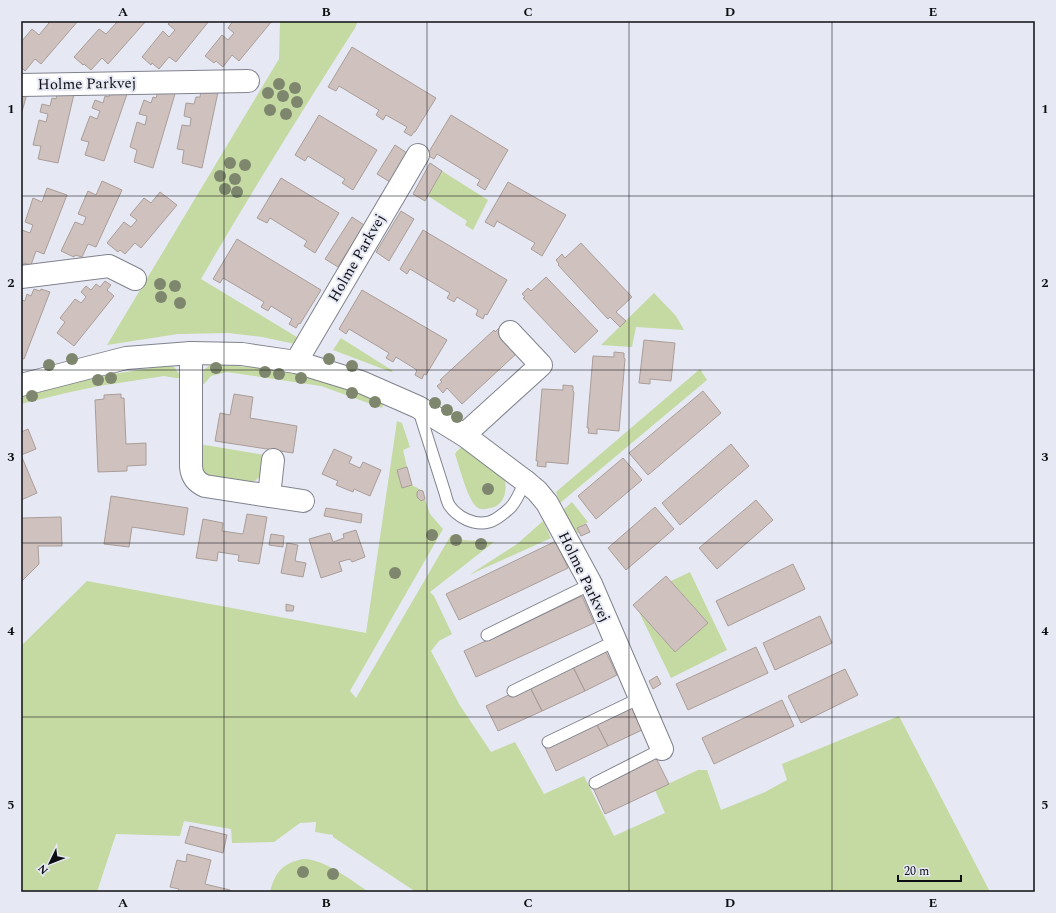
<svg xmlns="http://www.w3.org/2000/svg" width="1056" height="913" font-family="Spectral,serif">
	<rect width="100%" height="100%" fill="#e6e9f4"/>
	<path fill="#c5d9a2" d="M 280,21 L 358,21 L 355,28 C 302,111 250,194 201,279 L 300,339 L 295,344 L 262,337 L 228,333 L 178,334 L 107,345 L 279,59 Z
		M 442,171 L 488,200 L 473,230 L 465,225 L 467,221 L 428,196 Z
		M 654,293 L 676,316 L 684,330 L 636,327 L 632,347 L 601,345 Z
		M 341,338 L 393,371 L 391,372 L 333,350 Z
		M 171,365 L 175,368 L 182,378 L 175,378 L 164,376 L 99,386 L 66,393 L 21,404 L 21,397 L 74,383 L 113,374 Z
		M 210,365 C 241,366 272,367 302,375 C 330,382 357,392 384,403 L 382,408 L 321,386 L 227,372 L 211,376 L 204,384 L 199,383 L 201,372 Z
		M 700,369 L 707,380 L 560,503 L 556,492 Z
		M 397,421 L 402,423 L 410,447 L 403,450 L 407,467 L 397,470 L 402,487 L 412,485 L 421,490 L 417,492 L 417,497 L 421,501 L 425,499 L 430,514 L 443,529 L 350,691 L 356,698 L 451,535 L 463,540 L 494,542 L 430,592 L 434,596 L 452,634 L 439,641 L 431,651 L 459,704 L 491,752 L 515,742 L 544,794 L 584,776 L 614,836 L 665,813 L 655,790 L 698,770 L 707,770 L 721,810 L 765,792 L 787,780 L 782,764 L 899,716 L 990,892 L 416,892 L 333,837 L 333,835 L 315,832 L 316,822 L 300,823 L 274,842 L 232,843 L 231,829 L 184,821 L 180,836 L 116,834 L 97,892 L 21,892 L 21,646 L 87,581 L 366,633 Z
		M 199,444 L 265,455 L 262,475 L 252,483 L 212,478 L 203,473 Z
		M 462,447 L 504,476 C 508,489 505,506 490,508 C 486,509 481,510 478,508 C 468,502 459,465 455,454 L 457,451 Z
		M 572,502 L 588,522 L 577,528 L 579,533 L 575,534 L 563,510 Z
		M 543,521 L 551,538 L 469,575 L 517,544 Z
		M 690,572 L 727,650 L 671,678 L 639,612 L 675,652 L 708,623 L 671,581 Z
		M 303,859 C 323,858 352,881 369,892 L 270,892 C 275,872 283,863 303,859 Z"/>
	<path fill="#cfc2be" stroke="#aa9d99" d="M 47,21 L 78,21 L 41,64 L 35,59 L 25,71 L 21,67 L 21,42 L 32,29 L 39,35 L 49,23 Z
		M 115,21 L 146,21 L 108,64 L 102,58 L 91,70 L 84,64 L 83,65 L 74,57 L 99,29 L 106,34 L 117,22 Z
		M 171,21 L 209,21 L 176,62 L 169,57 L 159,69 L 152,63 L 151,65 L 142,57 L 163,31 L 169,37 L 175,30 L 168,24 Z
		M 233,21 L 272,21 L 239,61 L 232,55 L 223,67 L 216,61 L 214,63 L 205,56 L 222,35 L 228,40 L 234,33 L 228,28 Z
		M 352,47 L 436,98 L 415,132 L 414,132 L 411,136 L 404,132 L 407,127 L 386,115 L 383,120 L 376,115 L 379,110 L 339,86 L 336,91 L 328,87 Z
		M 111,90 L 127,94 L 104,161 L 85,155 L 89,142 L 81,140 L 90,116 L 97,119 L 100,111 L 92,108 L 95,100 L 103,103 L 105,96 L 109,97 Z
		M 201,90 L 218,92 L 202,168 L 182,163 L 184,150 L 177,149 L 182,125 L 190,126 L 191,118 L 184,116 L 186,103 L 194,104 L 196,97 L 200,97 Z
		M 158,91 L 166,91 L 175,94 L 153,168 L 134,162 L 137,150 L 130,147 L 137,122 L 145,125 L 147,116 L 139,114 L 144,100 L 151,103 L 153,97 L 156,98 Z
		M 21,92 L 27,94 L 21,115 Z
		M 57,92 L 74,94 L 58,163 L 38,159 L 41,146 L 33,145 L 39,120 L 46,122 L 48,114 L 40,112 L 42,104 L 50,106 L 52,98 L 56,99 Z
		M 319,115 L 377,150 L 353,190 L 342,183 L 345,179 L 308,156 L 305,161 L 295,155 Z
		M 451,115 L 508,150 L 485,190 L 477,185 L 480,180 L 437,154 L 434,159 L 427,155 Z
		M 395,145 L 407,153 L 390,182 L 377,174 Z
		M 430,163 L 442,171 L 425,201 L 413,194 Z
		M 281,178 L 339,213 L 315,253 L 304,246 L 307,241 L 270,218 L 267,223 L 257,218 Z
		M 102,181 L 122,190 L 96,247 L 88,244 L 82,257 L 75,255 L 74,257 L 61,251 L 75,222 L 83,225 L 86,217 L 78,214 L 88,191 L 96,195 Z
		M 508,182 L 566,215 L 542,256 L 531,249 L 535,243 L 497,221 L 494,227 L 485,222 Z
		M 47,188 L 67,195 L 44,254 L 36,251 L 31,265 L 24,263 L 24,265 L 21,264 L 21,231 L 22,230 L 30,233 L 33,225 L 25,222 L 33,198 L 42,202 Z
		M 160,192 L 177,205 L 141,248 L 135,243 L 125,254 L 120,250 L 118,252 L 107,243 L 124,222 L 131,227 L 137,220 L 130,215 L 144,198 L 151,203 Z
		M 401,211 L 414,219 L 389,261 L 376,252 Z
		M 352,217 L 364,225 L 338,267 L 325,259 Z
		M 423,230 L 507,280 L 487,315 L 485,314 L 483,319 L 476,315 L 478,310 L 457,297 L 454,302 L 447,298 L 450,293 L 410,269 L 407,274 L 400,269 Z
		M 237,239 L 321,290 L 300,324 L 299,323 L 296,328 L 289,324 L 292,319 L 271,306 L 268,311 L 261,307 L 264,302 L 223,278 L 220,283 L 213,279 Z
		M 581,243 L 632,297 L 616,312 L 626,321 L 620,327 L 610,317 L 608,319 L 558,265 L 559,264 L 556,260 L 562,254 L 565,258 Z
		M 546,277 L 598,331 L 575,353 L 523,298 L 525,297 L 522,294 L 528,288 L 531,291 Z
		M 105,281 L 111,285 L 107,290 L 114,296 L 74,346 L 57,333 L 65,322 L 60,318 L 75,299 L 81,303 L 86,297 L 81,292 L 86,286 L 91,290 L 96,284 L 100,287 Z
		M 34,289 L 40,291 L 41,289 L 50,292 L 24,359 L 21,358 L 21,300 L 25,301 L 27,294 L 31,296 Z
		M 362,290 L 447,340 L 426,375 L 424,374 L 422,379 L 415,375 L 417,370 L 396,357 L 393,362 L 386,358 L 389,353 L 349,329 L 346,334 L 339,329 Z
		M 499,328 L 504,334 L 501,338 L 516,354 L 462,404 L 447,388 L 443,393 L 437,386 L 442,382 L 440,380 L 494,330 L 495,332 Z
		M 644,340 L 675,343 L 671,381 L 650,379 L 650,384 L 639,383 Z
		M 614,352 L 624,353 L 624,358 L 625,359 L 619,431 L 597,429 L 597,434 L 588,433 L 589,428 L 587,428 L 593,356 L 614,357 Z
		M 563,385 L 573,386 L 573,391 L 574,392 L 568,464 L 546,462 L 546,467 L 537,466 L 538,461 L 536,461 L 542,389 L 563,390 Z
		M 703,391 L 721,413 L 648,475 L 629,453 Z
		M 121,394 L 121,398 L 124,398 L 126,444 L 146,443 L 146,465 L 127,466 L 127,471 L 98,472 L 95,400 L 104,399 L 104,395 Z
		M 234,394 L 253,397 L 250,418 L 297,426 L 293,453 L 215,441 L 220,413 L 230,415 Z
		M 28,429 L 36,449 L 21,455 L 37,493 L 21,500 L 21,432 Z
		M 731,444 L 749,466 L 680,525 L 662,503 Z
		M 334,449 L 352,457 L 349,463 L 360,468 L 363,462 L 381,470 L 370,496 L 354,489 L 353,492 L 336,485 L 338,481 L 322,474 Z
		M 623,458 L 642,480 L 596,519 L 578,496 Z
		M 407,467 L 412,485 L 402,488 L 397,470 Z
		M 419,490 L 423,491 L 425,499 L 421,501 L 417,497 L 417,492 Z
		M 111,496 L 188,508 L 184,535 L 132,527 L 129,547 L 104,544 Z
		M 756,500 L 773,520 L 717,569 L 699,548 Z
		M 655,507 L 674,529 L 626,570 L 608,548 Z
		M 326,508 L 362,514 L 361,523 L 324,516 Z
		M 247,514 L 267,517 L 259,564 L 238,561 L 239,555 L 218,552 L 217,561 L 196,558 L 203,519 L 223,523 L 222,531 L 243,534 Z
		M 61,517 L 62,546 L 38,546 L 39,564 L 21,582 L 21,518 Z
		M 586,524 L 590,532 L 581,536 L 577,528 Z
		M 356,530 L 365,557 L 352,562 L 350,559 L 339,562 L 342,571 L 321,578 L 309,539 L 330,533 L 333,542 L 344,538 L 343,534 Z
		M 271,534 L 284,536 L 283,547 L 269,545 Z
		M 556,541 L 568,568 L 459,620 L 446,594 Z
		M 287,543 L 298,545 L 295,561 L 306,563 L 303,577 L 281,573 Z
		M 793,564 L 805,589 L 728,626 L 716,601 Z
		M 666,576 L 708,623 L 675,652 L 633,605 Z
		M 582,596 L 594,623 L 476,677 L 464,651 Z
		M 286,604 L 294,606 L 293,611 L 286,611 Z
		M 820,616 L 832,643 L 775,670 L 763,643 Z
		M 756,647 L 768,673 L 688,710 L 676,684 Z
		M 605,650 L 617,675 L 585,691 L 572,665 Z
		M 572,665 L 585,691 L 542,711 L 529,685 Z
		M 845,669 L 858,695 L 801,723 L 788,696 Z
		M 657,676 L 661,684 L 653,689 L 649,681 Z
		M 529,685 L 542,711 L 498,731 L 486,706 Z
		M 782,700 L 794,726 L 714,764 L 702,738 Z
		M 630,704 L 642,730 L 608,746 L 595,721 Z
		M 595,721 L 608,746 L 556,771 L 544,745 Z
		M 656,758 L 669,784 L 605,814 L 593,788 Z
		M 190,826 L 227,835 L 223,853 L 185,843 Z
		M 187,854 L 211,860 L 205,884 L 230,890 L 230,892 L 178,892 L 179,889 L 170,887 L 177,860 L 186,862 Z"/>
	<g fill="none" stroke-linecap="round" stroke-linejoin="round">
		<g stroke="#80838d" stroke-width="13">
			<path id="service" d="M 418,408 L 445,493 C 446,497 447,501 449,505 C 457,517 474,526 489,522 C 497,520 504,513 510,508 C 517,501 521,490 525,481
				M 487,635 L 591,584
				M 513,691 L 615,641
				M 548,742 L 640,698
				M 595,783 L 662,749"/>
		</g>
		<g stroke="#80838d" stroke-width="24">
			<path id="minor" d="M 21,85 L 248,81
				M 21,277 L 109,266 L 135,279
				M 191,353 L 191,467 C 192,477 196,482 205,486 L 303,501
				M 296,362 L 418,155
				M 464,435 L 541,365 L 510,332
				M 525,481 L 537,491 L 547,503 L 591,584 L 662,749
				M 269,496 L 273,460"/>
		</g>
		<g stroke="#80838d" stroke-width="24">
			<path id="tertiary" d="M 21,385 L 126,358 L 191,353 L 242,354 L 296,362 L 361,382 L 418,407 L 464,435 L 525,481"/>
		</g>
		<use href="#service" stroke="#fff" stroke-width="11"/>
		<use href="#minor" stroke="#fff" stroke-width="22"/>
		<use href="#tertiary" stroke="#fff" stroke-width="22"/>
	</g>
	<g fill="#7e876e">
		<circle cx="279" cy="84" r="6"/>
		<circle cx="295" cy="88" r="6"/>
		<circle cx="268" cy="93" r="6"/>
		<circle cx="283" cy="96" r="6"/>
		<circle cx="297" cy="102" r="6"/>
		<circle cx="270" cy="110" r="6"/>
		<circle cx="286" cy="114" r="6"/>
		<circle cx="230" cy="163" r="6"/>
		<circle cx="245" cy="165" r="6"/>
		<circle cx="220" cy="176" r="6"/>
		<circle cx="235" cy="179" r="6"/>
		<circle cx="225" cy="189" r="6"/>
		<circle cx="237" cy="192" r="6"/>
		<circle cx="160" cy="284" r="6"/>
		<circle cx="175" cy="286" r="6"/>
		<circle cx="161" cy="297" r="6"/>
		<circle cx="180" cy="303" r="6"/>
		<circle cx="72" cy="359" r="6"/>
		<circle cx="329" cy="359" r="6"/>
		<circle cx="49" cy="365" r="6"/>
		<circle cx="352" cy="366" r="6"/>
		<circle cx="216" cy="368" r="6"/>
		<circle cx="265" cy="372" r="6"/>
		<circle cx="279" cy="374" r="6"/>
		<circle cx="111" cy="378" r="6"/>
		<circle cx="301" cy="378" r="6"/>
		<circle cx="98" cy="380" r="6"/>
		<circle cx="352" cy="393" r="6"/>
		<circle cx="32" cy="396" r="6"/>
		<circle cx="375" cy="402" r="6"/>
		<circle cx="435" cy="403" r="6"/>
		<circle cx="447" cy="410" r="6"/>
		<circle cx="457" cy="417" r="6"/>
		<circle cx="488" cy="489" r="6"/>
		<circle cx="432" cy="535" r="6"/>
		<circle cx="456" cy="540" r="6"/>
		<circle cx="481" cy="544" r="6"/>
		<circle cx="395" cy="573" r="6"/>
		<circle cx="303" cy="872" r="6"/>
		<circle cx="333" cy="874" r="6"/>
	</g>
	<path fill="none" stroke="#0d0e12" stroke-width="1" stroke-opacity="0.55" d="M 224,21 L 224,892M 427,21 L 427,892M 629,21 L 629,892M 832,21 L 832,892M 21,196 L 1035,196M 21,370 L 1035,370M 21,543 L 1035,543M 21,717 L 1035,717"/>
	<g text-anchor="middle" dominant-baseline="central" stroke-width="4" stroke-linejoin="round" paint-order="stroke">
		<g font-size="15" fill="#0d0e12" stroke="#e6e9f4">
			<text transform="translate(87 84) rotate(-1)">Holme Parkvej</text>
			<text transform="translate(357 258) rotate(-60)">Holme Parkvej</text>
			<text transform="translate(584 577) rotate(64)">Holme Parkvej</text>
		</g>
	</g>
	<rect width="1056" height="913" fill="none" stroke="#e6e9f4" stroke-width="44"/>
	<g transform="translate(50 863) rotate(227)" stroke="#e6e9f4" stroke-width="3" paint-order="stroke">
	<path d="M0-3L7 15L0 10L-7 15Z" fill="#0d0e12"/>
	<text y="-6" font-size="11" font-weight="bold" text-anchor="middle" fill="#0d0e12">N</text>
	</g>
	<path d="M898 875v6h63v-6" fill="none" stroke="#0d0e12" stroke-width="2"/>
	<text x="904" y="875" font-size="12" fill="#0d0e12" stroke="#e6e9f4" stroke-width="3" paint-order="stroke">20 m</text>
	<rect x="22" y="22" width="1012" height="869" fill="none" stroke="#0d0e12" stroke-width="1.5"/>
	<g font-size="13" text-anchor="middle" font-weight="bold" fill="#0d0e12">
		<text x="123" y="16">A</text>
		<text x="326" y="16">B</text>
		<text x="528" y="16">C</text>
		<text x="730" y="16">D</text>
		<text x="933" y="16">E</text>
		<text x="11" y="113">1</text>
		<text x="1045" y="113">1</text>
		<text x="11" y="287">2</text>
		<text x="1045" y="287">2</text>
		<text x="11" y="461">3</text>
		<text x="1045" y="461">3</text>
		<text x="11" y="635">4</text>
		<text x="1045" y="635">4</text>
		<text x="11" y="809">5</text>
		<text x="1045" y="809">5</text>
		<text x="123" y="907">A</text>
		<text x="326" y="907">B</text>
		<text x="528" y="907">C</text>
		<text x="730" y="907">D</text>
		<text x="933" y="907">E</text>
	</g>
</svg>
